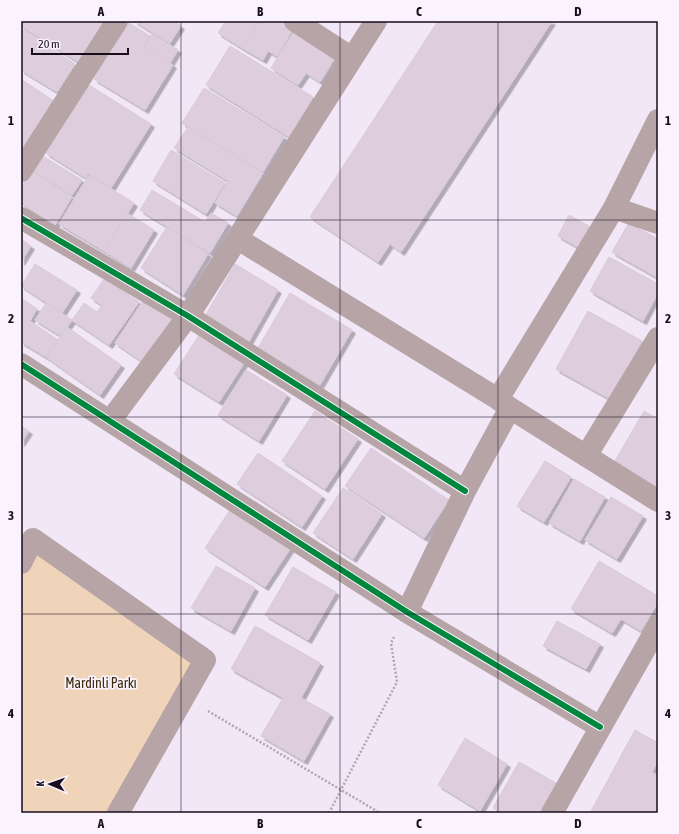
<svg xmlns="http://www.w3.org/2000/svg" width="679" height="834" font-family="'Asap Condensed',sans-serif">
	<defs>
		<filter id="shadow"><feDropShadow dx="3.5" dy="3.5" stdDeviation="0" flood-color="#0004"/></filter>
	</defs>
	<rect width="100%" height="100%" fill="#f2e7f7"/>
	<path fill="#f0d4ba" d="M 33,539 L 205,660 L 118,813 L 21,813 L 21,563 Z"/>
	<path fill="#decddd" stroke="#d9cad9" filter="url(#shadow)" d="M 21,21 L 107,21 L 80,63 L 21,26 Z
		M 134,21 L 174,21 L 181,26 L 170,43 Z
		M 226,21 L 254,21 L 257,23 L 242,48 L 218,33 Z
		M 258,21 L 286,21 L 295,26 L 277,56 L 268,51 L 263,60 L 242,48 Z
		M 438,21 L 552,21 L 401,252 L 390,244 L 378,262 L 310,217 Z
		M 129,23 L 150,36 L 144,47 L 173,65 L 145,110 L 94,79 Z
		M 297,27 L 338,53 L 320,82 L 306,73 L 298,85 L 271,68 Z
		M 21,29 L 75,64 L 57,92 L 21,70 Z
		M 152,34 L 178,50 L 170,63 L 144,47 Z
		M 230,46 L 313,97 L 289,137 L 206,85 Z
		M 21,79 L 54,101 L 21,153 Z
		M 89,85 L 151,124 L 111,188 L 88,173 L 86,178 L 46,153 Z
		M 204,88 L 284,137 L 263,172 L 182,123 Z
		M 188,127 L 263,173 L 237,216 L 215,203 L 228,181 L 174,148 Z
		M 658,142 L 658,177 L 656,147 Z
		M 171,150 L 225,183 L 206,214 L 153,181 Z
		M 41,155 L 82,180 L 72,195 L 32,170 Z
		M 32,171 L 72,197 L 55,225 L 21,203 L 21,188 Z
		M 89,175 L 134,203 L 104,251 L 59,224 Z
		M 152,190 L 205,222 L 211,213 L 228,223 L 210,253 L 140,210 Z
		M 127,213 L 154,230 L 131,268 L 104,251 Z
		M 569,215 L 589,226 L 578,247 L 558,236 Z
		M 629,223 L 658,239 L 658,278 L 612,252 Z
		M 167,227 L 208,254 L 183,295 L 141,268 Z
		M 21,239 L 31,246 L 21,262 Z
		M 609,257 L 658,284 L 658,293 L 643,321 L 590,291 Z
		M 35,264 L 77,290 L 62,313 L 21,286 Z
		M 235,264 L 278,290 L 248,343 L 204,318 Z
		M 105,278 L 139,302 L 109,345 L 72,320 L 84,303 L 97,312 L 102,305 L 91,298 Z
		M 290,293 L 352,330 L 320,385 L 258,348 Z
		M 147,295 L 175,314 L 143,362 L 115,343 Z
		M 21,298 L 37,309 L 30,321 L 58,340 L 46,357 L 21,342 Z
		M 46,303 L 72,320 L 61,336 L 35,320 Z
		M 588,311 L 642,341 L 610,399 L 556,369 Z
		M 67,327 L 121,365 L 100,395 L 46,357 Z
		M 201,332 L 246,360 L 219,402 L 174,374 Z
		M 246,370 L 287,395 L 259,441 L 218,415 Z
		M 315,411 L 358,439 L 325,489 L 282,461 Z
		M 644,411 L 658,419 L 658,487 L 615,461 Z
		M 21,426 L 29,431 L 21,443 Z
		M 371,448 L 449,500 L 424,538 L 345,486 Z
		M 258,453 L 322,496 L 302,527 L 237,484 Z
		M 545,461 L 571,477 L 544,522 L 517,506 Z
		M 574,479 L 605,497 L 580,541 L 549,523 Z
		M 343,488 L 382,514 L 353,559 L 313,533 Z
		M 611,497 L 643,516 L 617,559 L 585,540 Z
		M 232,507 L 292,546 L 265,587 L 205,548 Z
		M 599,561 L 658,596 L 658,602 L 641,631 L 621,619 L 612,633 L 571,609 Z
		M 216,566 L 255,588 L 231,631 L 191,608 Z
		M 293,567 L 336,592 L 308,640 L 265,615 Z
		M 557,621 L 600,644 L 586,669 L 543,646 Z
		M 255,626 L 320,663 L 301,698 L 330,714 L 304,761 L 261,736 L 283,698 L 231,669 Z
		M 635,730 L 658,743 L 658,761 L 652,772 L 658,776 L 658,813 L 590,813 Z
		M 465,738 L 507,764 L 480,811 L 438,785 Z
		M 519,762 L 563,787 L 548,813 L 502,813 L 493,808 Z"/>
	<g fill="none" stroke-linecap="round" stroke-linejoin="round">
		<path stroke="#b3a6ac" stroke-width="2.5" stroke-dasharray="2 2" stroke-linecap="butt" d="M 208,711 L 380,813
			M 329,813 L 397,682 L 391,643 L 394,637"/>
		<path stroke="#b6a4a7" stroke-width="22" d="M 295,21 L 352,58
			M 21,171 L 117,21
			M 614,208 L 658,223
			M 21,218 L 188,316 L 465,491
			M 238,239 L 498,399 L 510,408 L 658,501
			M 21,364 L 407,612 L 600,727
			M 498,399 L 614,208 L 658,120
			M 110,421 L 188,316 L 376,21
			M 586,456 L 658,338
			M 21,563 L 33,539 L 205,660 L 118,813
			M 407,612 L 465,491 L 510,408
			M 552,813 L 658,626"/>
		<g stroke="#faf3fd" stroke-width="8">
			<path id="cycleway" d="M 21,218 L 188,316 L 465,491
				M 21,364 L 407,612 L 600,727"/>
		</g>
		<use href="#cycleway" stroke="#00873e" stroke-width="6"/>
	</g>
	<path fill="none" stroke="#180c1d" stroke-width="1" stroke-opacity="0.55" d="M 181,21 L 181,813M 340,21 L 340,813M 498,21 L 498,813M 21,220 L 658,220M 21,417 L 658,417M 21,614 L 658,614"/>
	<g text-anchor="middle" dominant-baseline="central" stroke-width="3.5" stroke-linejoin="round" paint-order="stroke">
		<g font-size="14" fill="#3c2a0d" stroke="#faf3fd">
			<text x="101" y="683">Mardinli Parkı</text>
		</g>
	</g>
	<rect width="679" height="834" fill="none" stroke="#faf3fd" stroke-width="44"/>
	<g transform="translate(50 784) rotate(272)" stroke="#faf3fd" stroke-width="3" paint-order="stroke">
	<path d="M0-3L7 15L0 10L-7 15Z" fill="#180c1d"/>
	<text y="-6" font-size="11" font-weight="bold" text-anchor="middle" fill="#180c1d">K</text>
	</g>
	<path d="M32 48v6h96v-6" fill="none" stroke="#180c1d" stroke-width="2"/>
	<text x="38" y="48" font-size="12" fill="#180c1d" stroke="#faf3fd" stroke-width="3" paint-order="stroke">20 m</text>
	<rect x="22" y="22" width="635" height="790" fill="none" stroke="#180c1d" stroke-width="1.5"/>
	<g font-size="13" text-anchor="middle" font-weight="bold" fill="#180c1d">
		<text x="101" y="16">A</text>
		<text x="260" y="16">B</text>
		<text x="419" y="16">C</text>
		<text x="578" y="16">D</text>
		<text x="11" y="125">1</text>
		<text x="668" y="125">1</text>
		<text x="11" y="323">2</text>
		<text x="668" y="323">2</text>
		<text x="11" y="520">3</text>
		<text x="668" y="520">3</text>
		<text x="11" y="718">4</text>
		<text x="668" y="718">4</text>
		<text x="101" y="828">A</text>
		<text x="260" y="828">B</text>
		<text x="419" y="828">C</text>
		<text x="578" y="828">D</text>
	</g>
</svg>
